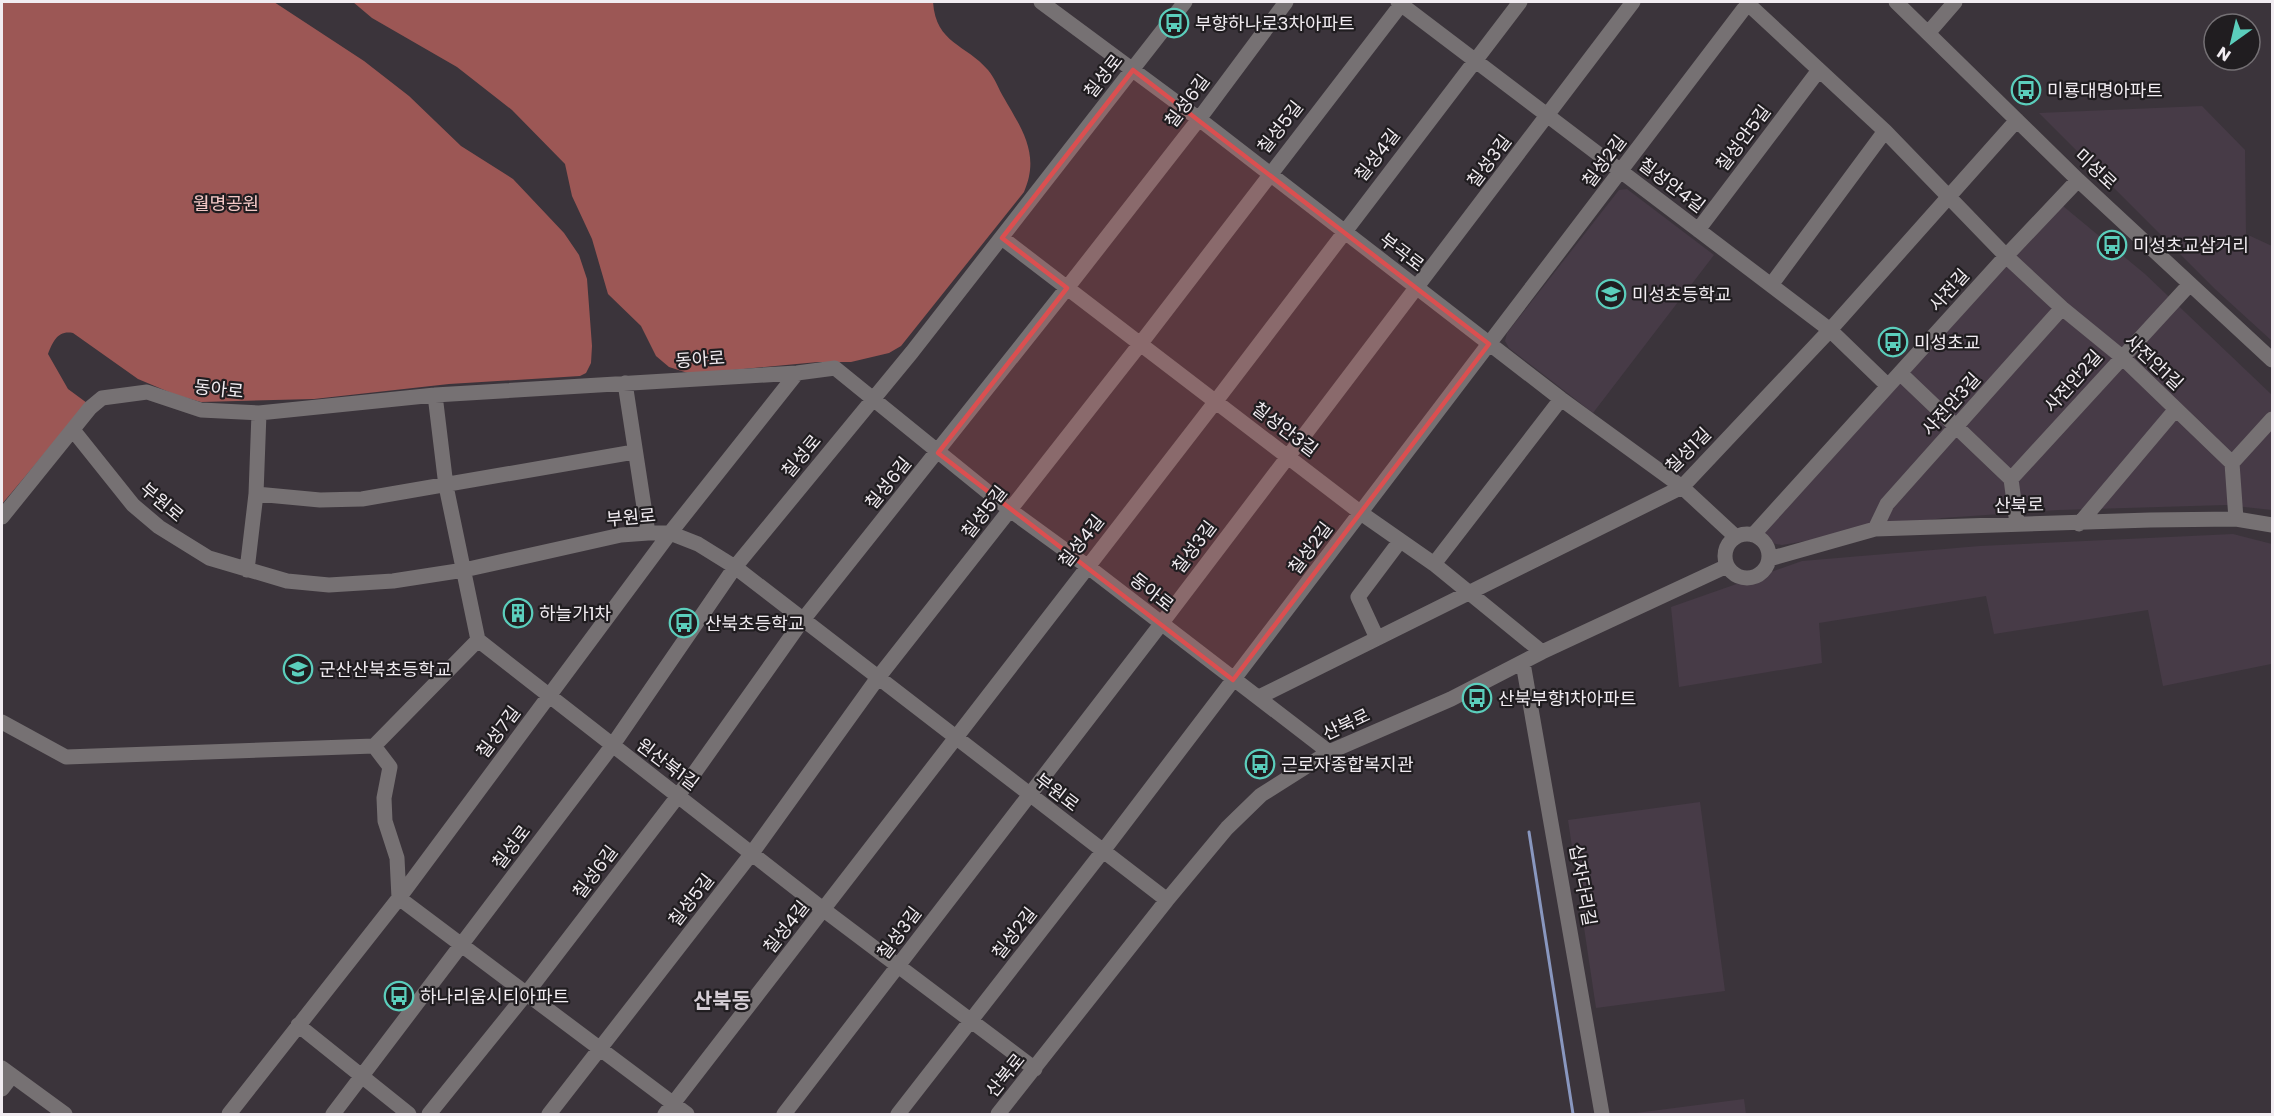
<svg xmlns="http://www.w3.org/2000/svg" width="2274" height="1116" font-family="Poppins,'Noto Sans KR',sans-serif">
	<rect width="100%" height="100%" fill="#3b343b"/>
	<path fill="#473b47" d="M 2202,106 L 2245,150 L 2246,234 L 2272,246 L 2272,341 L 2215,289 L 2039,113 Z
		M 1627,189 L 1714,255 L 1593,413 L 1509,348 L 1505,341 L 1507,333 L 1619,190 Z
		M 2063,206 L 2145,274 L 2272,395 L 2272,510 L 2226,505 L 2059,510 L 1942,518 L 1782,545 L 1771,543 L 1763,533 L 1993,276 Z
		M 2233,534 L 2272,544 L 2271,664 L 2163,686 L 2148,610 L 1994,634 L 1986,596 L 1819,623 L 1822,663 L 1679,687 L 1671,607 L 1802,561 L 1980,546 Z
		M 1700,802 L 1725,991 L 1596,1008 L 1568,820 Z
		M 1744,1099 L 1746,1114 L 1628,1114 Z"/>
	<path fill="#9c5755" d="M 2,2 L 274,2 L 364,61 L 409,96 L 461,146 L 513,179 L 564,233 L 579,255 L 587,279 L 592,346 L 591,363 L 586,373 L 580,376 L 449,384 L 314,399 L 201,402 L 176,395 L 138,379 L 73,333 C 58,330 53,341 48,354 L 68,389 L 87,403 L 2,504 Z
		M 353,2 L 933,2 C 936,44 966,44 988,70 C 995,78 999,90 1004,98 C 1023,131 1040,155 1024,192 L 901,346 L 889,353 L 851,362 L 818,362 L 691,374 L 669,367 L 656,356 L 641,326 L 608,294 L 592,239 L 572,196 L 565,164 L 512,110 L 457,67 L 372,18 Z"/>
	<g fill="none" stroke-linecap="round" stroke-linejoin="round">
		<path stroke="#8997bf" stroke-width="3" d="M 1529,832 L 1573,1114"/>
		<path stroke="#767173" stroke-width="15" d="M 1041,2 L 1199,119 L 1561,399 L 1682,487 L 1736,537
			M 1398,2 L 1830,330 L 1887,385
			M 1746,2 L 1885,131 L 2006,256 L 2062,308 L 2122,357 L 2232,463 L 2236,519
			M 1896,2 L 2078,180 L 2272,360
			M 1929,32 L 1955,2
			M 1698,230 L 1819,70
			M 1002,238 L 1361,513 L 1434,564 L 1542,652
			M 1771,285 L 1885,131
			M 1900,373 L 2011,479 L 2017,524
			M 625,383 L 648,533
			M 435,395 L 446,486 L 478,640 L 824,910 L 1035,1069
			M 73,430 L 133,505 L 159,527 L 209,558 L 287,581 L 329,585 L 393,581 L 464,570 L 621,535 L 648,533 L 670,533 L 698,544 L 735,567 L 1167,900
			M 2232,463 L 2272,419
			M 2011,479 L 2190,284
			M 256,494 L 320,500 L 362,499 L 634,452
			M 2,517 L 90,408 L 102,398 L 147,392 L 201,410 L 259,413 L 435,395 L 797,373 L 835,368 L 1010,510 L 1087,566 L 1329,752
			M 2079,524 L 2176,409
			M 1875,529 L 1887,504 L 2062,308
			M1725 556a22 22 0 1 1 44 0a22 22 0 1 1-44 0Z
			M 1753,535 L 2006,256 L 2078,180
			M 1769,559 L 1875,529 L 2150,520 L 2236,519 L 2272,525
			M 1434,564 L 1561,399
			M 247,570 L 256,494 L 259,413
			M 1376,636 L 1358,597 L 1400,541
			M 1523,663 L 1602,1114
			M 1259,697 L 1682,487 L 1830,330 L 2017,120
			M 2,722 L 66,757 L 374,746
			M 399,898 L 687,1114
			M 399,898 L 397,858 L 385,821 L 384,798 L 390,767 L 374,746 L 478,640
			M 298,1025 L 409,1114
			M 2,1068 L 65,1114
			M 2,1089 L 12,1076
			M 229,1114 L 399,898 L 670,533 L 797,373
			M 333,1114 L 612,746 L 735,567 L 912,352 L 1185,2
			M 429,1114 L 526,994 L 678,796 L 802,621 L 1067,288 L 1199,119 L 1286,2
			M 549,1114 L 752,853 L 877,679 L 1141,343 L 1403,2
			M 665,1114 L 1216,401 L 1520,2
			M 784,1114 L 1161,624 L 1633,2
			M 898,1114 L 1103,851 L 1749,2
			M 998,1114 L 1167,900 L 1227,828 L 1261,795 L 1329,752 L 1451,699 L 1542,652 L 1727,566"/>
	</g>
	<path fill="#db4f50" fill-opacity="0.2" stroke="#db4f50" stroke-width="4.5" stroke-linejoin="round" d="M 1133,70 L 1489,344 L 1233,680 L 938,453 L 1067,288 L 1002,238 Z"/>
	<defs>
		<g id="bus-ring" transform="scale(1.5)"><circle r="9.5" fill="#201d20" stroke="#5bcebc" stroke-width="1.5"/><path d="M-5-6H5V4H4V6H2V4H-2V6H-4V4H-5ZM-3.5-4V0h7V-4ZM-3.5 1.2v1.5H-2V1.2ZM2 1.2v1.5H3.5V1.2Z" fill="#5bcebc"/></g>
		<g id="school-ring" transform="scale(1.5)"><circle r="9.5" fill="#201d20" stroke="#5bcebc" stroke-width="1.5"/><path d="M0-5L7-2L0 1L-7-2ZM-4 1L0 2.5L4 1V4Q0 6-4 4Z" fill="#5bcebc"/></g>
		<g id="building-ring" transform="scale(1.5)"><circle r="9.5" fill="#201d20" stroke="#5bcebc" stroke-width="1.5"/><path d="M-4-6H4V6H1V3H-1V6H-4ZM-2.5-4.3h1.7v1.8h-1.7ZM.8-4.3h1.7v1.8H.8ZM-2.5-1h1.7V.8h-1.7ZM.8-1h1.7V.8H.8Z" fill="#5bcebc"/></g>
	</defs>
	<g fill-rule="evenodd">
		<use href="#bus-ring" x="1174" y="23"/>
		<use href="#bus-ring" x="2026" y="90"/>
		<use href="#bus-ring" x="2112" y="245"/>
		<use href="#school-ring" x="1611" y="294"/>
		<use href="#bus-ring" x="1893" y="342"/>
		<use href="#building-ring" x="518" y="613"/>
		<use href="#bus-ring" x="684" y="623"/>
		<use href="#school-ring" x="298" y="669"/>
		<use href="#bus-ring" x="1477" y="698"/>
		<use href="#bus-ring" x="1260" y="764"/>
		<use href="#bus-ring" x="399" y="996"/>
	</g>
	<g text-anchor="middle" dominant-baseline="central" stroke-width="4.5" stroke-linejoin="round" paint-order="stroke">
		<g font-size="18" fill="#f1ecf1" stroke="#201d20" text-anchor="start">
			<text x="1195" y="23">부향하나로3차아파트</text>
			<text x="2047" y="90">미룡대명아파트</text>
			<text x="2133" y="245">미성초교삼거리</text>
			<text x="1632" y="294">미성초등학교</text>
			<text x="1914" y="342">미성초교</text>
			<text x="539" y="613">하늘가1차</text>
			<text x="705" y="623">산북초등학교</text>
			<text x="319" y="669">군산산북초등학교</text>
			<text x="1498" y="698">산북부향1차아파트</text>
			<text x="1281" y="764">근로자종합복지관</text>
			<text x="420" y="996">하나리움시티아파트</text>
		</g>
		<g font-size="18" fill="#f1ecf1" stroke="#201d20">
			<text transform="translate(1103 76) rotate(-52)">칠성로</text>
			<text transform="translate(1187 101) rotate(-53)">칠성6길</text>
			<text transform="translate(1280 127) rotate(-52)">칠성5길</text>
			<text transform="translate(1743 138) rotate(-53)">칠성안5길</text>
			<text transform="translate(1377 155) rotate(-52)">칠성4길</text>
			<text transform="translate(1489 161) rotate(-53)">칠성3길</text>
			<text transform="translate(1604 161) rotate(-53)">칠성2길</text>
			<text transform="translate(2096 169) rotate(43)">미성로</text>
			<text transform="translate(1672 185) rotate(37)">칠성안4길</text>
			<text transform="translate(1402 252) rotate(37)">부곡로</text>
			<text transform="translate(1949 290) rotate(-48)">사전길</text>
			<text transform="translate(700 359) rotate(-4)">동아로</text>
			<text transform="translate(2154 362) rotate(43)">사전안1길</text>
			<text transform="translate(2073 381) rotate(-48)">사전안2길</text>
			<text transform="translate(219 389) rotate(6)">동아로</text>
			<text transform="translate(1951 404) rotate(-48)">사전안3길</text>
			<text transform="translate(1285 429) rotate(37)">칠성안3길</text>
			<text transform="translate(1688 450) rotate(-45)">칠성1길</text>
			<text transform="translate(801 456) rotate(-50)">칠성로</text>
			<text transform="translate(888 483) rotate(-51)">칠성6길</text>
			<text transform="translate(162 502) rotate(40)">부원로</text>
			<text transform="translate(2019 505) rotate(-1)">산북로</text>
			<text transform="translate(984 512) rotate(-52)">칠성5길</text>
			<text transform="translate(631 517) rotate(-5)">부원로</text>
			<text transform="translate(1081 541) rotate(-52)">칠성4길</text>
			<text transform="translate(1194 547) rotate(-53)">칠성3길</text>
			<text transform="translate(1310 548) rotate(-53)">칠성2길</text>
			<text transform="translate(1152 592) rotate(38)">동아로</text>
			<text transform="translate(1346 724) rotate(-25)">산북로</text>
			<text transform="translate(498 732) rotate(-53)">칠성7길</text>
			<text transform="translate(668 764) rotate(37)">원산북1길</text>
			<text transform="translate(1057 792) rotate(37)">부원로</text>
			<text transform="translate(511 847) rotate(-53)">칠성로</text>
			<text transform="translate(595 872) rotate(-53)">칠성6길</text>
			<text transform="translate(1583 885) rotate(80)">십자다리길</text>
			<text transform="translate(691 900) rotate(-52)">칠성5길</text>
			<text transform="translate(786 927) rotate(-52)">칠성4길</text>
			<text transform="translate(899 933) rotate(-53)">칠성3길</text>
			<text transform="translate(1014 933) rotate(-52)">칠성2길</text>
			<text transform="translate(1005 1075) rotate(-51)">산북로</text>
		</g>
		<g font-size="18" fill="#f3c8c6" stroke="#201d20">
			<text x="226" y="203">월명공원</text>
		</g>
		<g font-size="21" font-weight="bold" fill="#d5cdd5" stroke="#201d20">
			<text x="722" y="1000">산북동</text>
		</g>
	</g>
	<rect width="2274" height="1116" fill="none" stroke="#f1ecf1" stroke-width="6"/>
	<g transform="translate(2232 42) rotate(214)"><circle r="28" fill="#201d20" stroke="#747074" stroke-width="1.5"/>
	<path d="M0-4.5L10 22L0 15L-10 22Z" fill="#5bcebc"/>
	<text y="-9" font-size="16" font-weight="bold" text-anchor="middle" fill="#f1ecf1">N</text>
	</g>
</svg>
